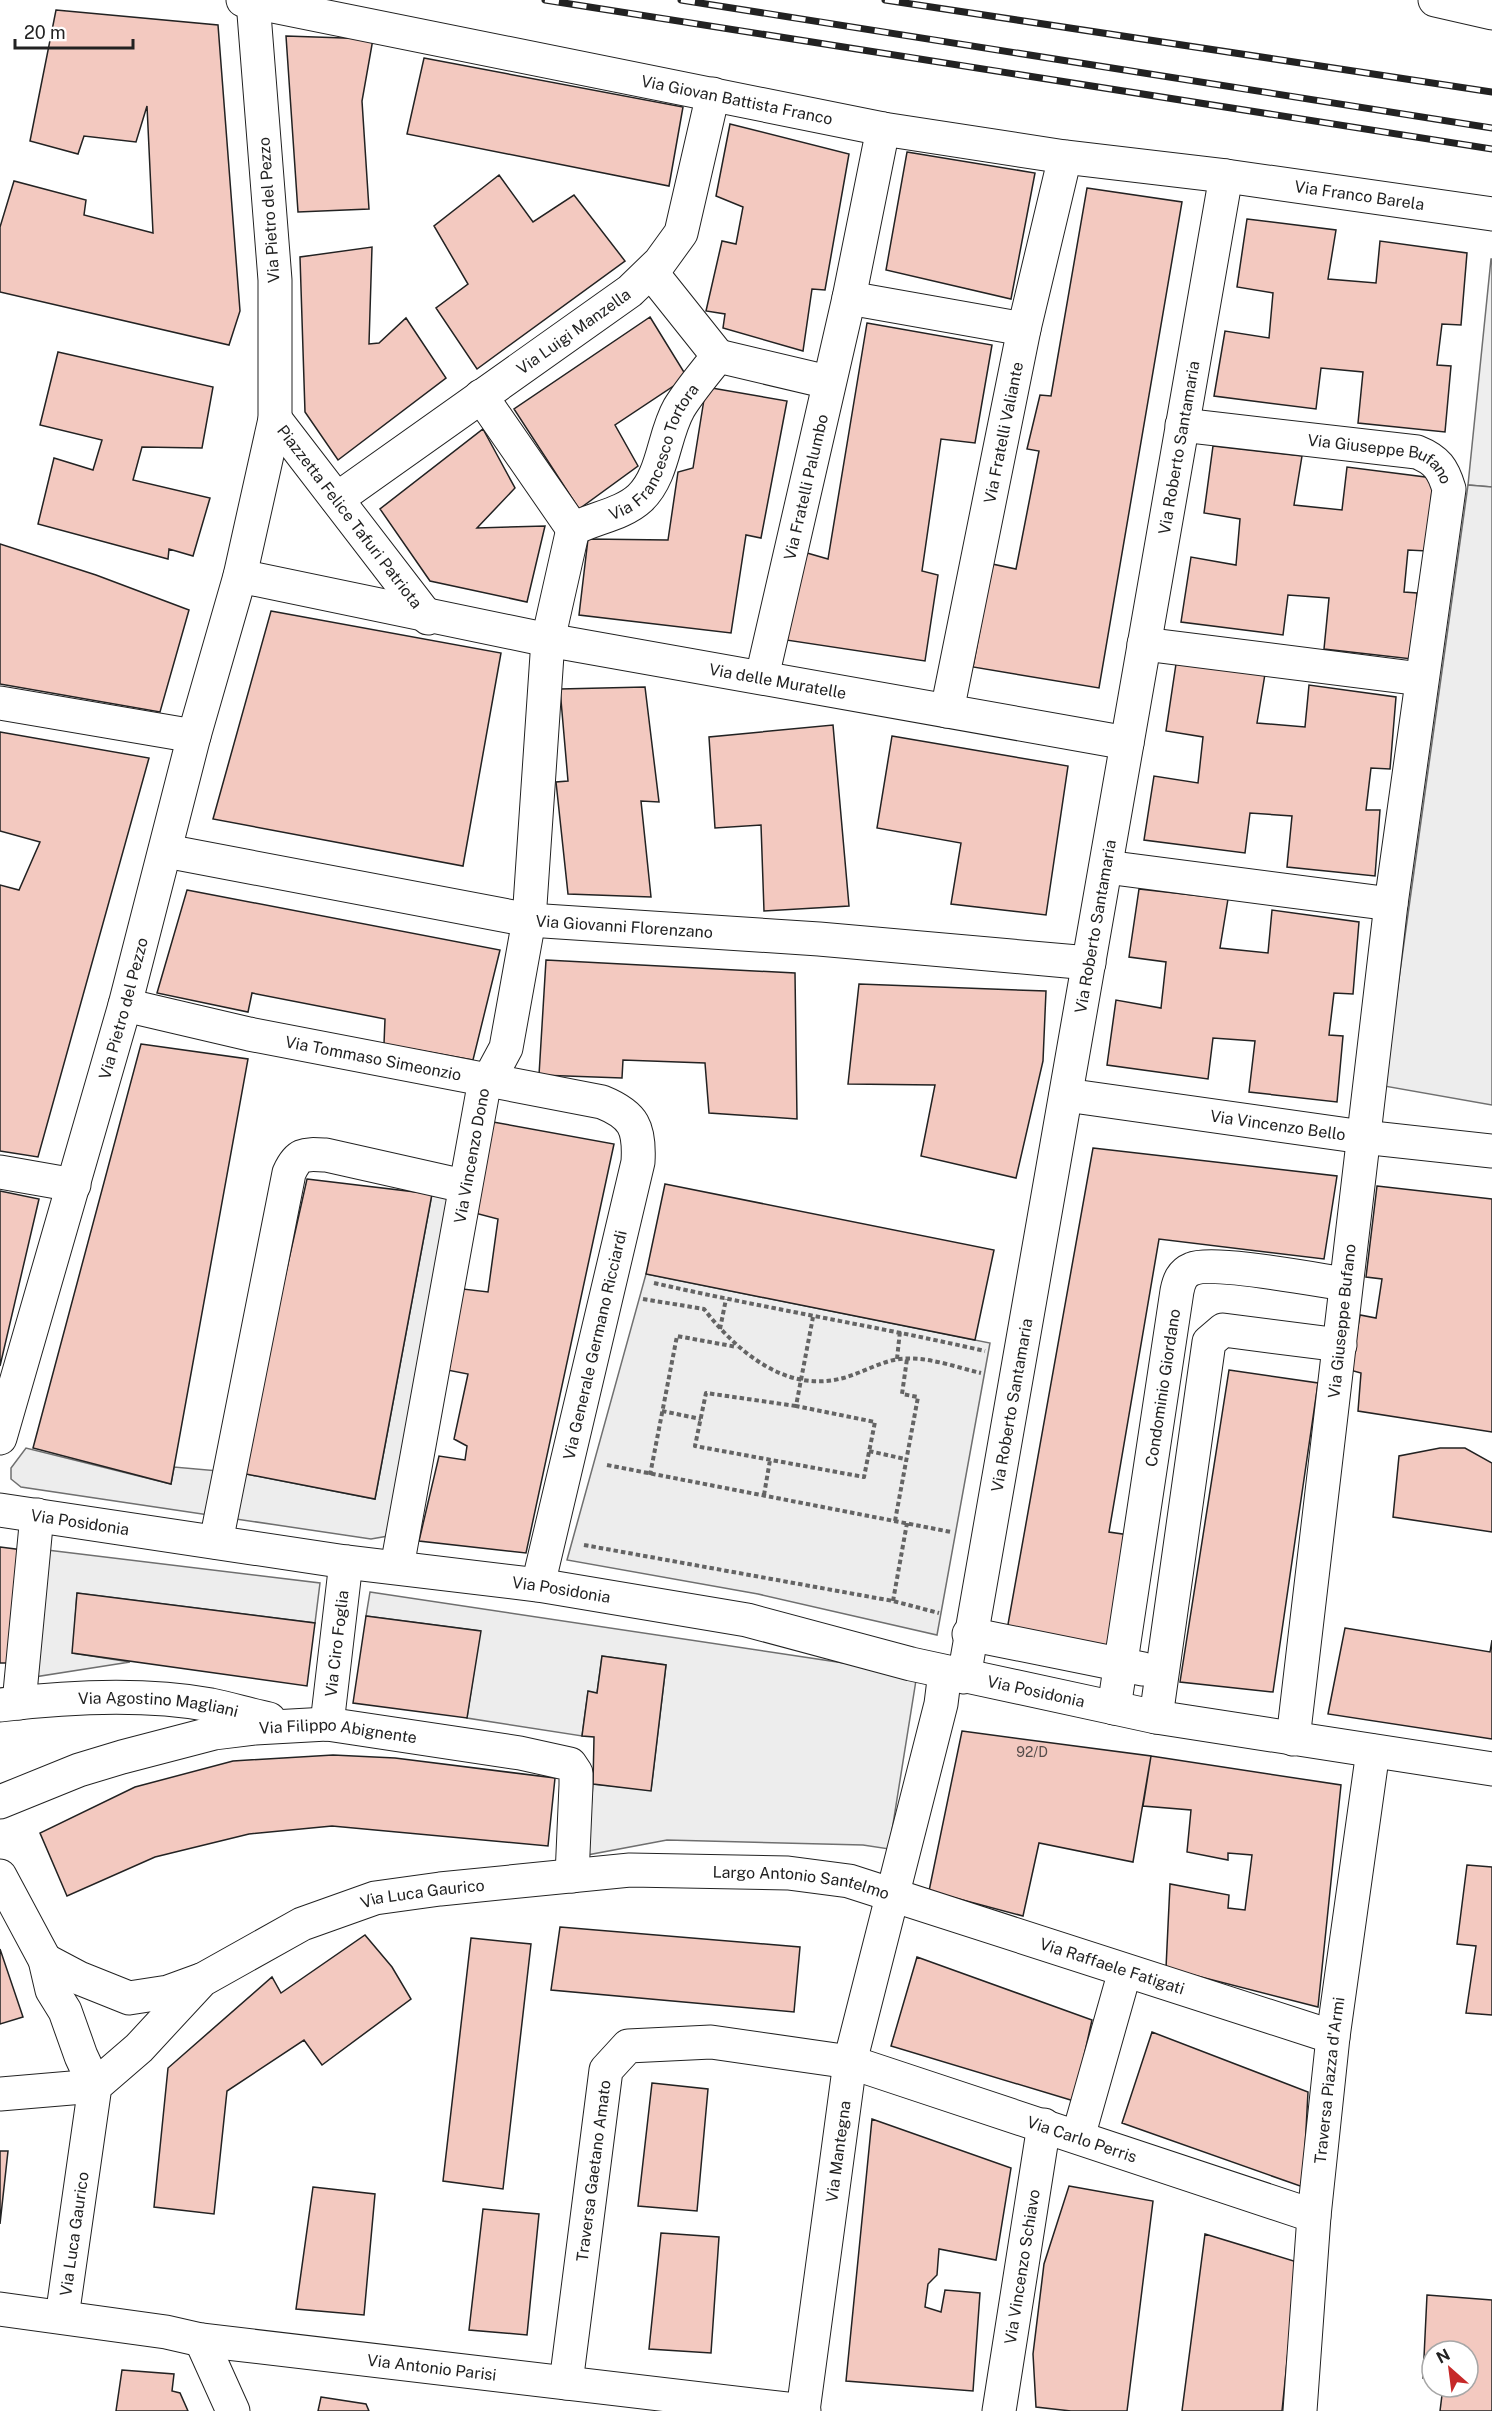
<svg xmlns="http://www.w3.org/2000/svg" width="1492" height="2411" font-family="'Public Sans',sans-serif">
	<rect width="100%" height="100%" fill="#fff"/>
	<path fill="#eee" stroke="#6f6f6f" stroke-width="1.5" d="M 1491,259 L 1492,259 L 1492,487 L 1468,485 Z"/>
	<path fill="#ededed" stroke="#6f6f6f" stroke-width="1.5" d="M 1468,485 L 1492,487 L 1492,1105 L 1384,1086 Z
		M 432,1194 L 454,1197 L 388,1536 L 371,1539 L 21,1487 L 11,1479 L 11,1468 L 26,1448 L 171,1484 L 174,1467 L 241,1473 L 375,1499 Z
		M 646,1274 L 990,1343 L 937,1635 L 758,1594 L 567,1560 Z
		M 47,1550 L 320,1583 L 315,1623 L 77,1593 L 73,1653 L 130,1662 L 34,1677 Z
		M 370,1592 L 917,1674 L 889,1849 L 863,1845 L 667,1840 L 587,1855 L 593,1784 L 651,1790 L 666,1665 L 602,1656 L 597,1693 L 588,1692 L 582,1736 L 467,1718 L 480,1631 L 366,1616 Z"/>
	<path fill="#f3c9c0" stroke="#222" stroke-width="1.5" d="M 56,10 L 218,25 L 240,311 L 229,345 L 0,292 L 0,227 L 14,181 L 86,200 L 84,215 L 153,233 L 147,106 L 136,142 L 84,136 L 78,154 L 30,141 Z
		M 286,36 L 373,39 L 362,101 L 369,209 L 298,212 Z
		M 424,58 L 683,107 L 669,186 L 407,134 Z
		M 730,124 L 849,154 L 825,290 L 812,289 L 803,351 L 723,328 L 725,314 L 706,311 L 722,241 L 736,244 L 743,207 L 716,196 Z
		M 907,152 L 1035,173 L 1011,299 L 886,270 Z
		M 499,175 L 533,222 L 574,195 L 625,261 L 477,369 L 436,308 L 468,284 L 434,226 Z
		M 1087,188 L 1182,202 L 1099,688 L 973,667 L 992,564 L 1016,569 L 1039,451 L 1027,449 L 1040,395 L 1051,396 Z
		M 1247,219 L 1336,230 L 1328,279 L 1376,283 L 1380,241 L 1467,253 L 1461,325 L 1442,324 L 1437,365 L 1451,366 L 1445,432 L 1358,423 L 1363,372 L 1321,368 L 1316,409 L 1214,396 L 1225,331 L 1269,338 L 1273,293 L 1237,287 Z
		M 372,247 L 369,344 L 379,343 L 406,318 L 446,378 L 338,460 L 305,412 L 300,257 Z
		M 650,317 L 687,377 L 615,425 L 638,466 L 579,509 L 514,409 Z
		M 867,323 L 992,345 L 975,443 L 941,439 L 922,571 L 938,575 L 925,661 L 786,640 L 807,553 L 828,559 Z
		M 58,352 L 213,387 L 202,448 L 142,447 L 133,480 L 210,498 L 193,556 L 169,549 L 168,559 L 38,524 L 54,458 L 93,470 L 102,440 L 40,425 Z
		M 706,387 L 787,401 L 761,538 L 746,535 L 731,633 L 579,615 L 588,539 L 668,540 L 678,472 L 693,468 Z
		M 483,429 L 515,488 L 477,528 L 545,526 L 527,602 L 430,581 L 380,509 Z
		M 1213,446 L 1302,456 L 1294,505 L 1342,510 L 1347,467 L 1433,478 L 1427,551 L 1408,550 L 1404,592 L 1417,593 L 1412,659 L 1324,649 L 1329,598 L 1288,595 L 1283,635 L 1181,622 L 1191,557 L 1236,565 L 1240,519 L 1204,513 Z
		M 0,544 L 96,575 L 189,610 L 160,712 L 0,684 Z
		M 271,611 L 501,653 L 463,866 L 213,819 Z
		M 1176,664 L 1265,674 L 1257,723 L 1305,727 L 1309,685 L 1396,697 L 1390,769 L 1371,768 L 1366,810 L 1380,810 L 1375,876 L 1287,867 L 1292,816 L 1250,813 L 1245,853 L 1144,840 L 1154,776 L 1198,783 L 1203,737 L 1166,731 Z
		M 645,687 L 659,802 L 641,801 L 651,897 L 568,894 L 556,782 L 568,781 L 560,689 Z
		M 833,725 L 849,906 L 764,911 L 761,825 L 715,828 L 709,737 Z
		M 0,732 L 149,758 L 38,1157 L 0,1151 L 0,885 L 19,890 L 40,842 L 0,831 Z
		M 892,736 L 1068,766 L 1046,915 L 951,904 L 961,843 L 877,828 Z
		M 1139,889 L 1228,899 L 1220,948 L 1268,953 L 1272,910 L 1359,922 L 1353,994 L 1334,993 L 1329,1035 L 1343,1036 L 1337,1102 L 1249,1092 L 1255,1041 L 1213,1038 L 1208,1079 L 1107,1065 L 1116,1000 L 1161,1008 L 1166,962 L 1129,957 Z
		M 187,890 L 500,950 L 473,1060 L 384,1044 L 385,1019 L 252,993 L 248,1012 L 157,993 Z
		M 546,960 L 795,973 L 797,1119 L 709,1113 L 705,1063 L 623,1060 L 622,1078 L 539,1075 Z
		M 859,984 L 1046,991 L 1043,1061 L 1016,1178 L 921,1156 L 935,1085 L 848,1084 Z
		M 141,1044 L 248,1059 L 171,1484 L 33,1448 Z
		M 493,1122 L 614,1144 L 526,1553 L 419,1541 L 439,1456 L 465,1460 L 467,1446 L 454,1439 L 468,1374 L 447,1370 L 463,1289 L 488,1292 L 498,1219 L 471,1212 Z
		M 1093,1148 L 1337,1176 L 1324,1259 L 1159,1239 L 1109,1532 L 1129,1535 L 1108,1648 L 1007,1630 Z
		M 307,1179 L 432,1194 L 375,1499 L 241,1473 Z
		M 665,1184 L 994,1250 L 975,1340 L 646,1274 Z
		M 1377,1186 L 1492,1199 L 1492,1432 L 1358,1411 L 1361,1373 L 1350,1370 L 1360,1315 L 1376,1318 L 1382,1279 L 1366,1277 Z
		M 0,1191 L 39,1199 L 0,1366 Z
		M 1229,1370 L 1318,1383 L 1273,1692 L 1180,1682 Z
		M 1440,1448 L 1465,1448 L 1492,1463 L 1492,1532 L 1393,1517 L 1399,1456 Z
		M 0,1547 L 23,1550 L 12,1663 L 0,1663 Z
		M 77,1593 L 315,1623 L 307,1686 L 72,1653 Z
		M 366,1616 L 481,1631 L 467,1718 L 353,1703 Z
		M 1345,1628 L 1490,1652 L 1492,1640 L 1492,1739 L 1328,1714 Z
		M 602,1656 L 666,1665 L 651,1791 L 593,1784 L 594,1737 L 582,1736 L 588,1691 L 597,1693 Z
		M 962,1731 L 1151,1756 L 1133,1862 L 1039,1843 L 1023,1916 L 929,1891 Z
		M 333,1755 L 395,1758 L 555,1778 L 548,1846 L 332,1826 L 249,1834 L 155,1857 L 67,1896 L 40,1833 L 135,1787 L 233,1761 Z
		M 1151,1756 L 1341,1785 L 1318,2007 L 1166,1968 L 1170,1884 L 1229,1895 L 1228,1908 L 1245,1910 L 1252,1855 L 1228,1853 L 1228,1860 L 1187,1852 L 1191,1810 L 1143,1806 Z
		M 1467,1865 L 1492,1867 L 1492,2015 L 1466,2013 L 1476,1946 L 1457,1944 Z
		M 560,1927 L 800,1947 L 794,2012 L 551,1990 Z
		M 365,1935 L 392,1967 L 411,1999 L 322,2065 L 304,2040 L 227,2091 L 214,2214 L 154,2207 L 168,2068 L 272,1977 L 281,1993 Z
		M 471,1938 L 531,1944 L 503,2189 L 443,2181 Z
		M 0,1949 L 23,2017 L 0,2024 Z
		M 917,1957 L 1092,2020 L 1074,2101 L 891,2046 Z
		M 1152,2032 L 1308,2092 L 1303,2187 L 1122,2123 Z
		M 652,2083 L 708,2089 L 697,2211 L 638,2206 Z
		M 872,2119 L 1011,2168 L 996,2260 L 939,2249 L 937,2275 L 928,2284 L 925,2307 L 941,2312 L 945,2290 L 980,2293 L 973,2391 L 846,2381 Z
		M 0,2151 L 8,2151 L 0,2224 Z
		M 1069,2186 L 1153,2201 L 1127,2411 L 1071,2411 L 1036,2407 L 1033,2354 L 1044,2264 Z
		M 313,2187 L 375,2194 L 364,2315 L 296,2309 Z
		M 483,2209 L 539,2214 L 527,2335 L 469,2330 Z
		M 661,2233 L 719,2237 L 711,2353 L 649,2349 Z
		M 1205,2234 L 1297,2262 L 1282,2411 L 1182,2411 Z
		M 1427,2295 L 1492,2300 L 1492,2411 L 1440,2411 L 1443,2387 L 1468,2387 L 1468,2351 L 1432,2351 L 1432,2379 L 1423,2378 Z
		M 122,2370 L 174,2374 L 172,2391 L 180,2393 L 188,2411 L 116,2411 Z
		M 321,2397 L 366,2404 L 369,2411 L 318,2411 Z"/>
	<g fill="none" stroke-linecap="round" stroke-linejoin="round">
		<g stroke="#222" stroke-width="35">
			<g id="minor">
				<path id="s1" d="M 243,0 L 883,129 L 1065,157 L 1226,176 L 1492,214"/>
				<path d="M 1435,0 L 1492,13"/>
				<path d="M 849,298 L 1024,329"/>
				<path d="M 718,356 L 828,382"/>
				<path d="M 481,396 L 573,529"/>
				<path id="s2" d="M 275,419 L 428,618"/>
				<path id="s3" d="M 1182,425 L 1417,452 C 1437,460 1443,469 1449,489 L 1391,904 L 1293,1739"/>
				<path id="s4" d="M 337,499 L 630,291 L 660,262 L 681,233 L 713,94"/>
				<path id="s5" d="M 240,576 L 548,640 L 1127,743"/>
				<path d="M 1144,644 L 1421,679"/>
				<path id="s6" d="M 762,677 L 849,298 L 883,129"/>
				<path d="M 0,703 L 194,736"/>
				<path id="s7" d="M 947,711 L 1024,329 L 1065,157"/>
				<path id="s8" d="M 166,851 L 529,920 L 819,939 L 1089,963"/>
				<path d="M 1106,867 L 1391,904"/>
				<path id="s9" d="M 125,1005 L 249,1034 L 602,1102 C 634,1115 640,1128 638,1162 L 538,1585"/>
				<path id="s10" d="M 1066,1095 L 1363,1137 L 1492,1151"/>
				<path d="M 0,1172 L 74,1185"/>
				<path id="s11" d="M 0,1438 L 125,1005 L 194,736 L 240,576 L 275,419 L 275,280 L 253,1"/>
				<path d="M 216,1542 L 289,1173 C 298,1153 304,1154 326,1155 L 464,1186"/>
				<path id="s12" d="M 397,1567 L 485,1080 L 492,1074 L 506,1048 L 529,920 L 548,640 L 573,529 C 594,518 623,514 640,498 C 664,475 663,436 679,408 C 690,390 705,373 718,356 L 651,272"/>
				<path d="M 969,1634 L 1143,1669"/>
				<path id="s13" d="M 964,1677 L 1226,176"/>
				<path d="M 19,1703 L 37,1515"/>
				<path id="s14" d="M 0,1705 C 66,1697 145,1693 211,1705 C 230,1709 250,1715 269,1719"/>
				<path id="s15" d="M 1114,1708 L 1177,1291 C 1179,1281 1182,1273 1192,1269 C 1213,1260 1317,1280 1345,1284"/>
				<path d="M 1156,1717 L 1209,1342 L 1223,1330 L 1340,1345"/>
				<path id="s16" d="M 327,1724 L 346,1562"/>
				<path id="s17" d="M 0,1802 L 79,1770 L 122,1757 L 214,1733 L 255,1728 L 327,1724 L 520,1753 L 570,1764 L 576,1773 L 576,1785 L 572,1876"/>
				<path d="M 0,1876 L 45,1960 L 52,1990 L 65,2011 L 81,2056 L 95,2086"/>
				<path d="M 45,1960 L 79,1978 L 129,1998 L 168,1992 L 201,1980"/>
				<path d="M 0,2094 L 95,2086"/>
				<path d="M 1078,2137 L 1125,1971"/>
				<path id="s18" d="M 0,2309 L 166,2332 L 201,2340 L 804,2411"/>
				<path id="s19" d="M 62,2317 L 95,2086 L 139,2048 L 202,1980 L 302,1924 L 375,1898 L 440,1889 L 630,1870 L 788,1873 L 849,1881 L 1333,2037"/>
				<path d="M 201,2340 L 233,2411"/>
				<path id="s20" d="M 566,2383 L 606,2070 L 628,2046 L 711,2042 L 850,2062 L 1314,2216"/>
				<path id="s21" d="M 803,2411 L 850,2062 L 941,1704 L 945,1672"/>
				<path id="s22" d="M 999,2411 L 1044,2125"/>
				<path id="s23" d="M 1300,2411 L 1314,2216 L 1333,2037 L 1373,1751"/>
			</g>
		</g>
		<g stroke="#222" stroke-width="35">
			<g id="major">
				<path id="s24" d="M 0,1510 L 346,1562 L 538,1585 L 747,1620 L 911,1664 L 1156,1717 L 1492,1769"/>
			</g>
		</g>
		<path stroke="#646464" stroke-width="4" stroke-dasharray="4.5 3" stroke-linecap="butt" d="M 654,1283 C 764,1308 875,1326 985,1351
			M 643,1299 L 704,1309 C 735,1349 783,1392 839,1379 C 859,1375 880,1361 900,1359 C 927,1356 955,1367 981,1373
			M 720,1329 L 726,1299
			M 897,1359 L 900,1331
			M 796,1406 L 706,1393 L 695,1446 L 864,1477 L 875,1422 L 796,1406 L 813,1317
			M 662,1411 L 701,1419
			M 869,1451 L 905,1459
			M 607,1465 L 951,1532
			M 650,1475 L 677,1336 L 737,1347
			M 764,1495 L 770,1460
			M 895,1521 L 918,1397 L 902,1394 L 907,1359
			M 584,1545 L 893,1601 L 939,1613
			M 893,1601 L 907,1523"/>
		<use href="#minor" stroke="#fff" stroke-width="33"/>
		<use href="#major" stroke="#fff" stroke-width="33"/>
		<g stroke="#222" stroke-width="7">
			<path id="rail" d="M 545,0 L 1492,149
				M 681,0 L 1492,128
				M 885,0 L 1492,92"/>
		</g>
		<use href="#rail" stroke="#fff" stroke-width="4.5" stroke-dasharray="14" stroke-linecap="butt"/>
	</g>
	<g text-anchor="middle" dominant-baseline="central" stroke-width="4.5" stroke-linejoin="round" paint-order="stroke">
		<g font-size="14" fill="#564c4a">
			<text x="1032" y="1752">92/D</text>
		</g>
		<g font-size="16" fill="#222" stroke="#fff">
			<text stroke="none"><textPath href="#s1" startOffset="504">Via Giovan Battista Franco</textPath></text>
			<text stroke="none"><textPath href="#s1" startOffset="1134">Via Franco Barela</textPath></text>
			<text transform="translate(269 210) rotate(-94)">Via Pietro del Pezzo</text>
			<text stroke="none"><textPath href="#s4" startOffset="290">Via Luigi Manzella</textPath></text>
			<text stroke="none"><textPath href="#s7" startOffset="284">Via Fratelli Valiante</textPath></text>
			<text stroke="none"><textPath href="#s12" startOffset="1178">Via Francesco Tortora</textPath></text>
			<text stroke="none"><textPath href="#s13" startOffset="1248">Via Roberto Santamaria</textPath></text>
			<text stroke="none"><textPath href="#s3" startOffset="204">Via Giuseppe Bufano</textPath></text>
			<text stroke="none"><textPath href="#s6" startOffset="195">Via Fratelli Palumbo</textPath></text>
			<text stroke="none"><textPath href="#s2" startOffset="123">Piazzetta Felice Tafuri Patriota</textPath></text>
			<text stroke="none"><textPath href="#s5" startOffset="548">Via delle Muratelle</textPath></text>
			<text stroke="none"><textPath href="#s8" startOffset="465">Via Giovanni Florenzano</textPath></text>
			<text stroke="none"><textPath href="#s13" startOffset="762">Via Roberto Santamaria</textPath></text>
			<text stroke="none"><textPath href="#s11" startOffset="447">Via Pietro del Pezzo</textPath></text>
			<text stroke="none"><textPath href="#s9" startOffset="254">Via Tommaso Simeonzio</textPath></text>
			<text stroke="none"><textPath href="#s10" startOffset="214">Via Vincenzo Bello</textPath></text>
			<text stroke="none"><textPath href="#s12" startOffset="418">Via Vincenzo Dono</textPath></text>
			<text transform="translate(1342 1321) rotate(-84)">Via Giuseppe Bufano</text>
			<text transform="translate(595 1345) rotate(-77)">Via Generale Germano Ricciardi</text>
			<text stroke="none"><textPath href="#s15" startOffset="324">Condominio Giordano</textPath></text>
			<text stroke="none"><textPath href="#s13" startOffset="276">Via Roberto Santamaria</textPath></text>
			<text stroke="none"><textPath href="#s24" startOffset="81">Via Posidonia</textPath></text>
			<text stroke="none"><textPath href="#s24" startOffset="567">Via Posidonia</textPath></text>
			<text stroke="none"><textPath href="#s16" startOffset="81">Via Ciro Foglia</textPath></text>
			<text stroke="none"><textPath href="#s24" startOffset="1053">Via Posidonia</textPath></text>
			<text stroke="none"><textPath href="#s14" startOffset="159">Via Agostino Magliani</textPath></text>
			<text stroke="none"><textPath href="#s17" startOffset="350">Via Filippo Abignente</textPath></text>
			<text stroke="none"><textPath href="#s19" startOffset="1005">Largo Antonio Santelmo</textPath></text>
			<text stroke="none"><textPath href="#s19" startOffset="624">Via Luca Gaurico</textPath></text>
			<text stroke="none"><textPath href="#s19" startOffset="1329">Via Raffaele Fatigati</textPath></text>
			<text stroke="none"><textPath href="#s23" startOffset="332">Traversa Piazza d'Armi</textPath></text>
			<text stroke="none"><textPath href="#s20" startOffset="816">Via Carlo Perris</textPath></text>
			<text stroke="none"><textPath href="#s21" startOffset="262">Via Mantegna</textPath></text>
			<text stroke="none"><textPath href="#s20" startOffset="214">Traversa Gaetano Amato</textPath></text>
			<text stroke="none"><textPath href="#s19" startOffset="84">Via Luca Gaurico</textPath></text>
			<text stroke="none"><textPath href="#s22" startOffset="146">Via Vincenzo Schiavo</textPath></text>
			<text stroke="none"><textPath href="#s18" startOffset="436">Via Antonio Parisi</textPath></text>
		</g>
	</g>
	<g transform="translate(1450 2369) rotate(332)"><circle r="28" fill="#ffffff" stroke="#a7a7a7" stroke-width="1.5"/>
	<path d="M0-4.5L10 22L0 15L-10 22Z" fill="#c62828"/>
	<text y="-9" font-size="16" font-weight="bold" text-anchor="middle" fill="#222222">N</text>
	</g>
	<path d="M15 39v9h118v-9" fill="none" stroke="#222222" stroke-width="3"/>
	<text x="24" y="39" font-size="18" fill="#222222" stroke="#ffffff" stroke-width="4.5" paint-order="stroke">20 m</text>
</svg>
